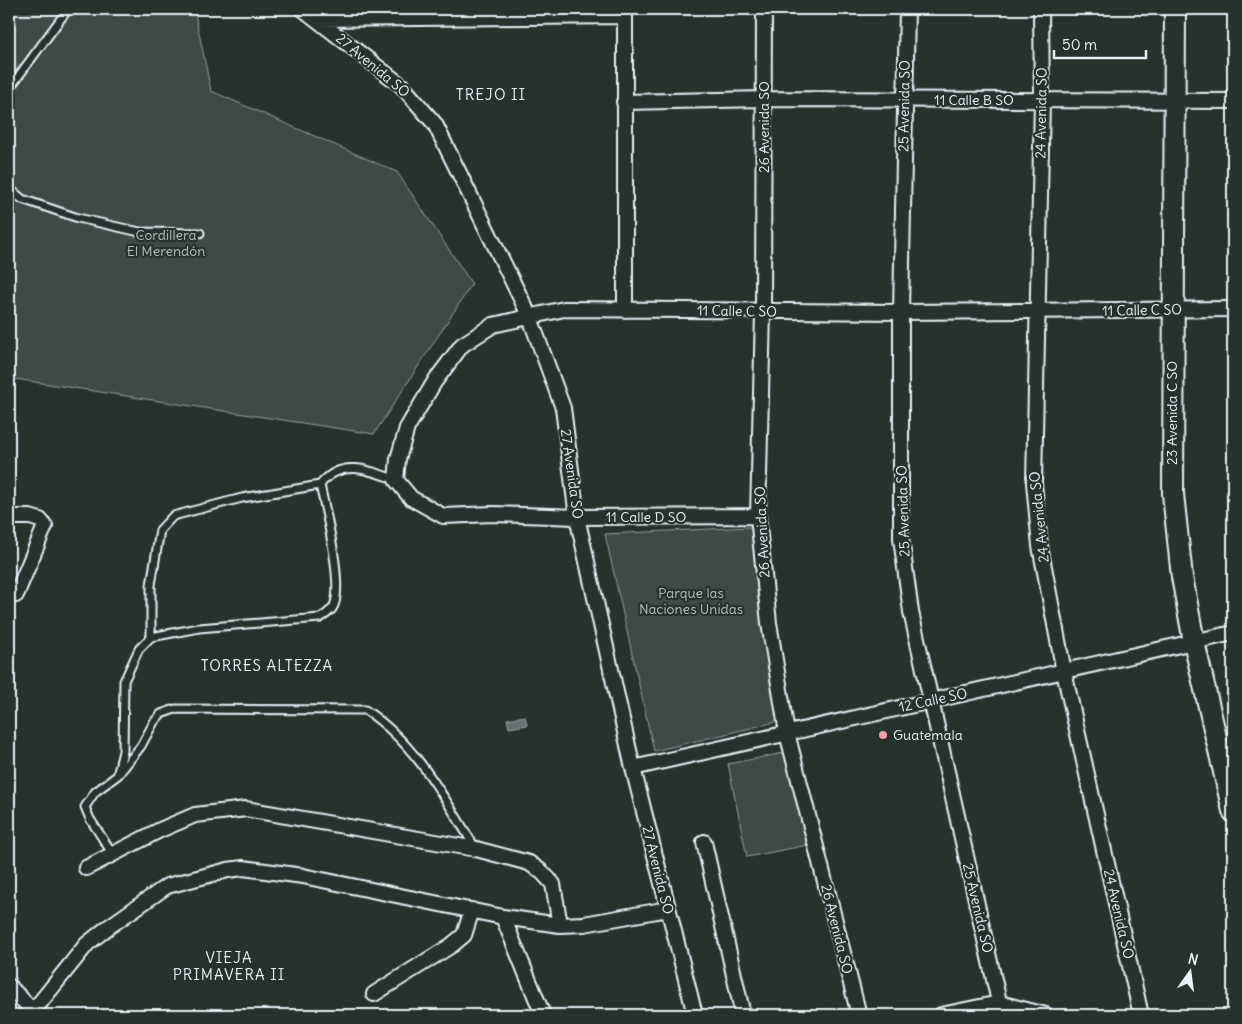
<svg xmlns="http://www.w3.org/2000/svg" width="1242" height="1024" font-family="Delius,sans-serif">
	<rect width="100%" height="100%" fill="#26332d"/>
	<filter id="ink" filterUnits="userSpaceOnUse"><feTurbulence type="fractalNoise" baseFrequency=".02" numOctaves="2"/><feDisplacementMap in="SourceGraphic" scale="10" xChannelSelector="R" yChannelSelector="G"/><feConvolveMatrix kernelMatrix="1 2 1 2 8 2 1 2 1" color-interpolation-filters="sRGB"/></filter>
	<g filter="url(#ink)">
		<path fill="#3e4b47" stroke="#939ea0" d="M 9,9 L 194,9 L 211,91 L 397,172 L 472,284 L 374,434 L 9,378 Z
			M 751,527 L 780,721 L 654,751 L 605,534 Z
			M 789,752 L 808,845 L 747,857 L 728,764 Z"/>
		<path fill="#636f6d" stroke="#98a3a5" d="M 525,716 L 527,725 L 509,728 L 507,719 Z"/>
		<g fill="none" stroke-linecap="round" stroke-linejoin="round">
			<g stroke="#e8f1f8" stroke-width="11">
				<path id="lane" d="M 9,89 L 68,9
					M 9,188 L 22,199 L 78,218 L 140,232 L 200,233
					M 151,637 L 151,585 L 160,530 L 173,516 L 242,498 L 320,485
					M 118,772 L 123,751 L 124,681 L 139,649 L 151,637 L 199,628 L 320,618 C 324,616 329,612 332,609 C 346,592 325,508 320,485 C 341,458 369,470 396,480
					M 112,853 L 90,819 L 85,807 L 95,792 L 118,775 L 141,746 L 154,722 L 161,714 L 175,709 L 365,710 C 415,742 445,799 476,849
					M 628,1015 L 632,1015"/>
			</g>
			<g stroke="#e8f1f8" stroke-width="18">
				<path id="street" d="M 303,9 L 402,86 L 435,124 L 529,315 L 563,408 L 577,517 L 633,768 L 695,1015
					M 764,9 L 763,312 L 758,516 L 769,623 L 787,733 L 859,1015
					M 907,9 L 901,312 L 901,538 L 911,612 L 1002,1015
					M 1041,9 L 1042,100 L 1034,483 L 1040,546 L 1064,672 L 1141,1015
					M 318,19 L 625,16
					M 624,102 L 765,99 L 1233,101
					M 625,310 L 625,9
					M 758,516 L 577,517 L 493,514 L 443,516 L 411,498 L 396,480 L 398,459 L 407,428 L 435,381 L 462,345 L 493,325 L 564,309 L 901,312 L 1233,309
					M 9,517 L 30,517 L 40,520 L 45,526 L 16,595
					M 633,768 L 1233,633
					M 704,842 L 743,1015
					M 86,868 L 160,830 L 195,815 L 246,809 L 476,849 L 529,863 L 542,872 L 553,884 L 560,925
					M 503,917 L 543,1015
					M 9,986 L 33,1011
					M 374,994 L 452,945 L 464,935 L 472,910
					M 30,1015 L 87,944 L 107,928 L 167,886 L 228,870 L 243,868 L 303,876 L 503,917 L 560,925 L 584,924 L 668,909
					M 941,1015 L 999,1003 L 1046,1015"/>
			</g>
			<g stroke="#e8f1f8" stroke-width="24">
				<path id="secondary" d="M 1175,9 L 1173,494 L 1182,577 L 1194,642 L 1233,811"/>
			</g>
			<use href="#lane" stroke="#26332d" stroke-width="7"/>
			<use href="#street" stroke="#26332d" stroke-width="14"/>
			<use href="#secondary" stroke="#26332d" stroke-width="20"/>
		</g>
	</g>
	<circle fill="#ff9aa2" stroke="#26332d" stroke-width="2" cx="883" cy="735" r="5"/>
	<g text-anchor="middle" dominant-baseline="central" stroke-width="4.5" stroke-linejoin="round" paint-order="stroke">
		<g font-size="14" fill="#e8f1f8" stroke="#26332d">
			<text transform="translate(373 65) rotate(40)">27 Avenida SO</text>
			<text x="974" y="100">11 Calle B SO</text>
			<text transform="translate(904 106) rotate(-89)">25 Avenida SO</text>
			<text transform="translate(1041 113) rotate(-89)">24 Avenida SO</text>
			<text transform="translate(764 127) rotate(-90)">26 Avenida SO</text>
			<text transform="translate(1142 310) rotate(-1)">11 Calle C SO</text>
			<text transform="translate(737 311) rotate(1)">11 Calle C SO</text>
			<text transform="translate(1172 413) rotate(-90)">23 Avenida C SO</text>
			<text transform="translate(572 474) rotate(82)">27 Avenida SO</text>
			<text transform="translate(903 511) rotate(-92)">25 Avenida SO</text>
			<text x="646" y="517">11 Calle D SO</text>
			<text transform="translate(1039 517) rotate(-96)">24 Avenida SO</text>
			<text transform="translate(762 532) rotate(-93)">26 Avenida SO</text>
			<text transform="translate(933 700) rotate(-12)">12 Calle SO</text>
			<text transform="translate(658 870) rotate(76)">27 Avenida SO</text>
			<text transform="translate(978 908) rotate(77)">25 Avenida SO</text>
			<text transform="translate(1119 914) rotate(77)">24 Avenida SO</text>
			<text transform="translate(837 929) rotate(76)">26 Avenida SO</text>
		</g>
		<g font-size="14" fill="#b5bfc3" stroke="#26332d">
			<text x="166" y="235">Cordillera<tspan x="166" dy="16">El Merendón</tspan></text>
			<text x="691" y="593">Parque las<tspan x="691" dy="16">Naciones Unidas</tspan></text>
		</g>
		<g font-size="14" fill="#e8f1f8" stroke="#26332d" text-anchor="start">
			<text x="893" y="735">Guatemala</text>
		</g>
		<g font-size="15" letter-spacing="1" fill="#e8f1f8" stroke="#26332d">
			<text x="491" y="94">TREJO II</text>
			<text x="267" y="665">TORRES ALTEZZA</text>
			<text x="229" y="957">VIEJA<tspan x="229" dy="17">PRIMAVERA II</tspan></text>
		</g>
	</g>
	<rect width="1242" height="1024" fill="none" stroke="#26332d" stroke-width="30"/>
	<rect x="15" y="15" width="1212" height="994" fill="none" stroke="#e8f1f8" stroke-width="2" filter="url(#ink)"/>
	<g transform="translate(1190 972) rotate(14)" stroke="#26332d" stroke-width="4" paint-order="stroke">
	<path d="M0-4L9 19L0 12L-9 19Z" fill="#e8f1f8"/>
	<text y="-8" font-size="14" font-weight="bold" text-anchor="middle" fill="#e8f1f8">N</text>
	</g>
	<path d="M1054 50v8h92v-8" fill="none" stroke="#e8f1f8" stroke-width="2.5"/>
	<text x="1062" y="50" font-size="15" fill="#e8f1f8" stroke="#26332d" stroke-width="4" paint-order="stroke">50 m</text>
</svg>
